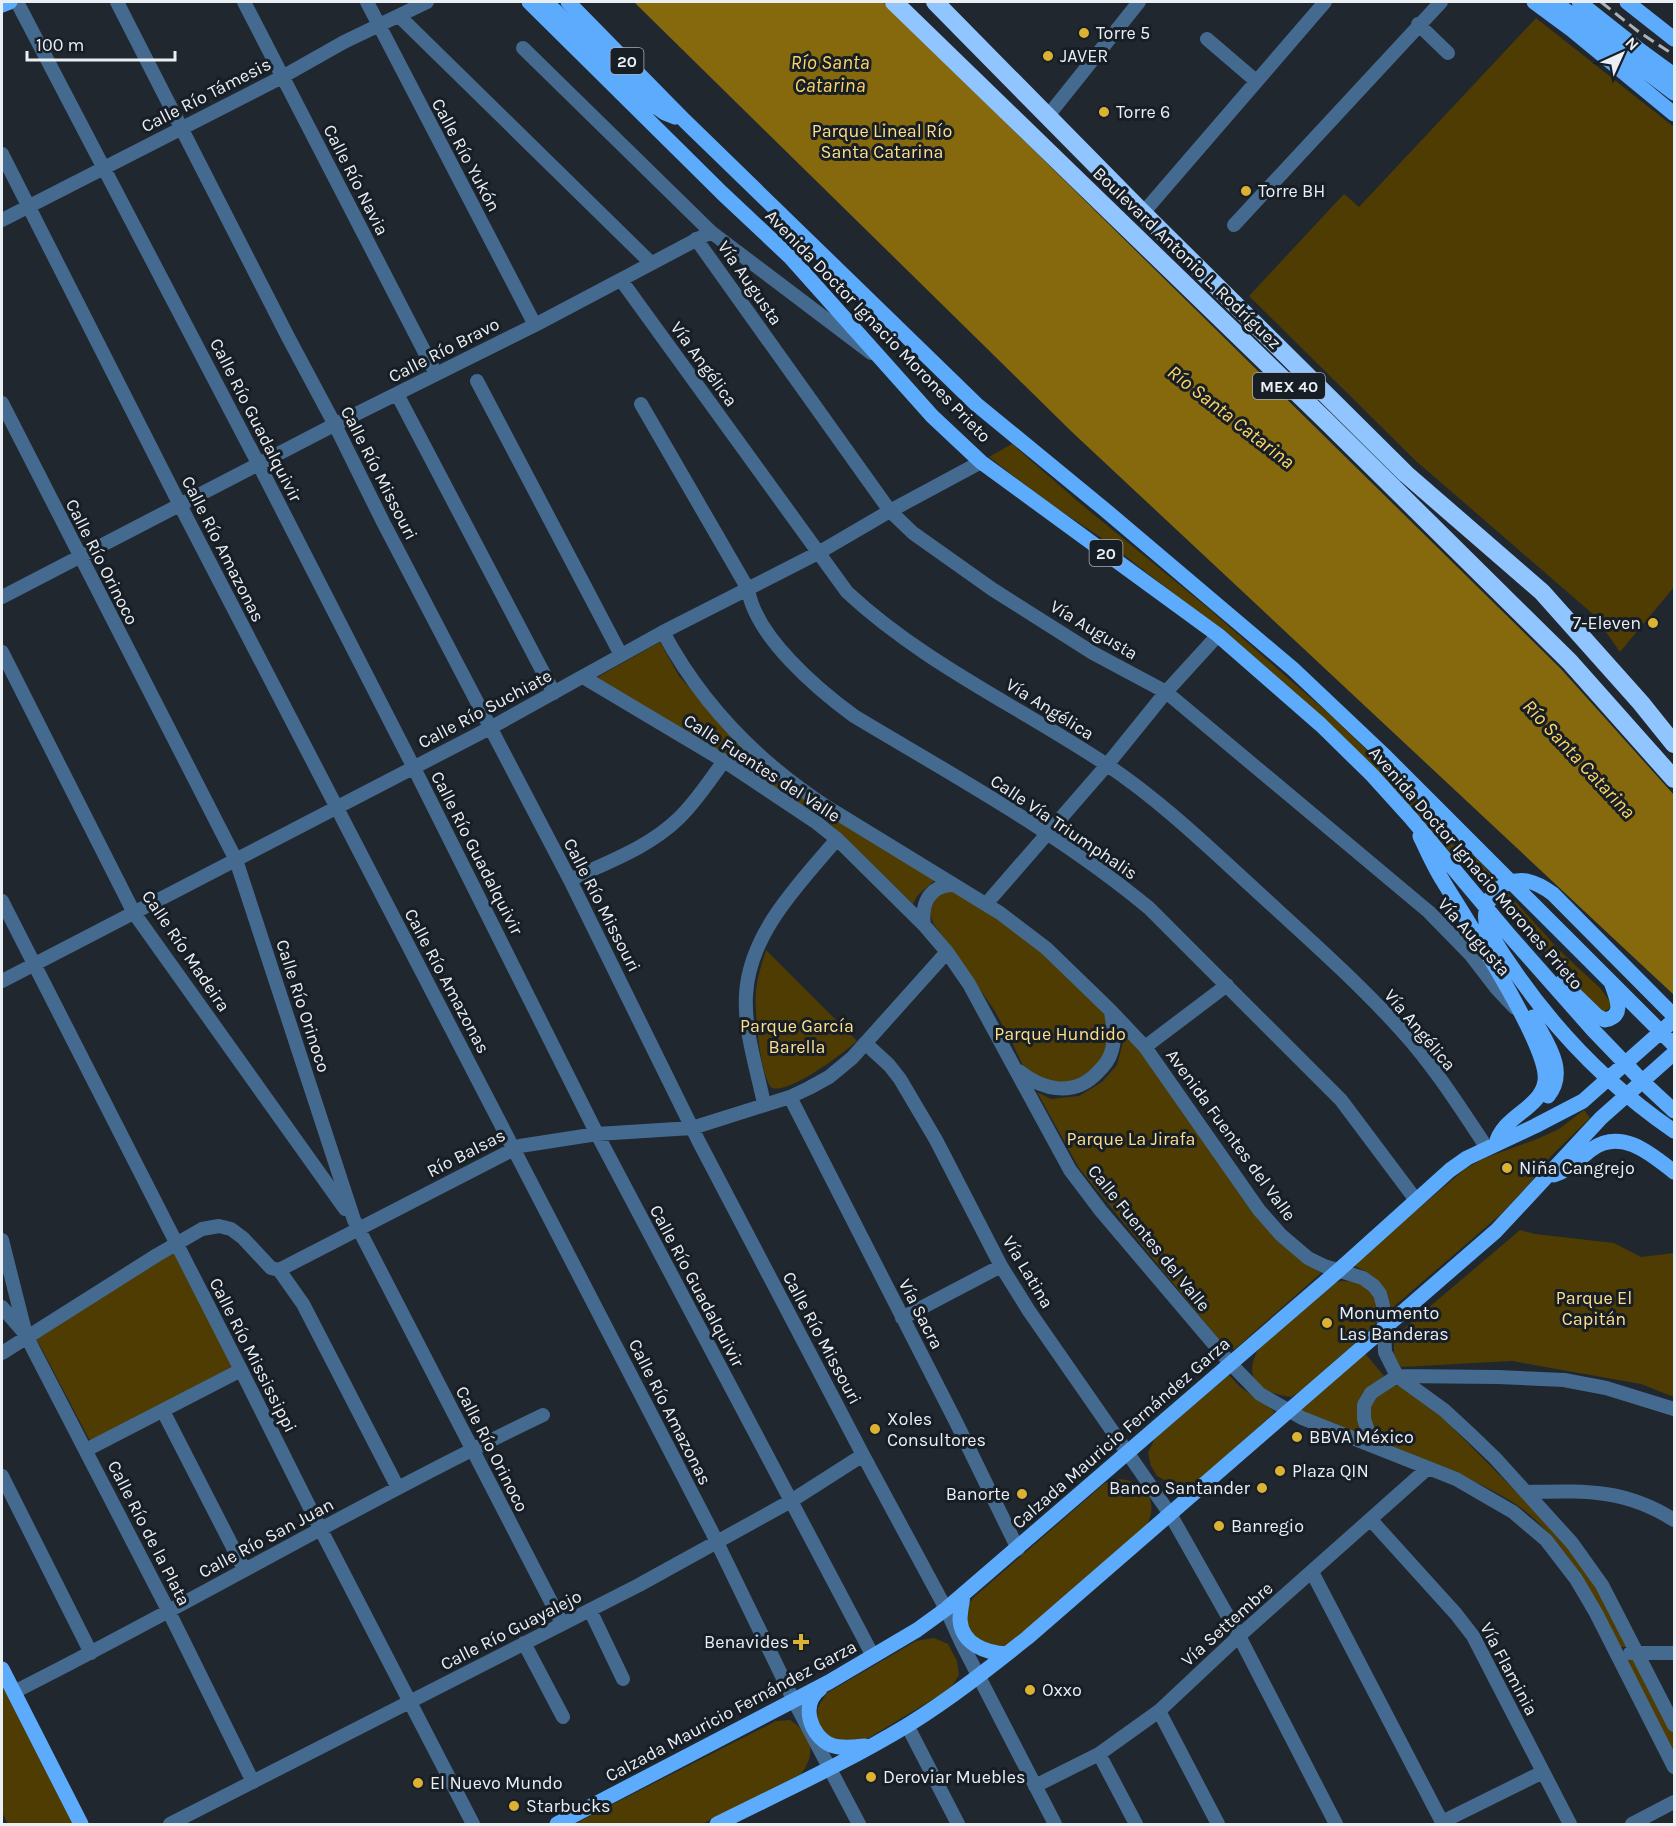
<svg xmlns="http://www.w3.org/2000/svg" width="1676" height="1826" font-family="Karla,sans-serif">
	<rect width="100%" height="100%" fill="#20272f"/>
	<path fill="#4e3c03" d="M 1536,18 L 1674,127 L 1674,587 L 1620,652 L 1594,615 L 1416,461 L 1249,296 L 1344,194 L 1359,207 Z
		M 1012,444 L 1081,504 L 1208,608 L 1336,720 L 1479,861 L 1559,950 L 1600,988 L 1612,1004 C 1609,1010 1605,1012 1598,1012 L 1550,957 L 1506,913 L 1396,793 L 1279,679 L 1218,628 L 1106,541 L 1046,501 L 989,457 Z
		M 660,642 L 679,676 L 734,738 L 811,803 L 807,809 L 596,678 Z
		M 826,812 L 935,880 L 917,896 L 913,904 L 823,817 Z
		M 940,890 L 955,891 L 1011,923 L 1103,1011 L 1110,1029 L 1104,1060 L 1084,1079 L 1062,1084 L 1039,1078 L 1022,1064 L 1012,1042 L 993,1008 L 933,923 L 928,906 Z
		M 766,950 L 857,1041 C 842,1054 790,1094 772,1088 C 760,1077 754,1009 756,992 C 757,978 762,963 766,950 Z
		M 1125,1035 L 1148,1060 L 1251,1211 L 1274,1237 L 1321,1273 L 1235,1349 L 1225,1347 L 1079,1168 L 1037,1092 L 1051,1099 L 1079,1096 L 1102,1082 L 1117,1065 Z
		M 1584,1110 L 1590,1118 L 1551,1156 L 1529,1184 L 1500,1215 L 1391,1309 C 1387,1286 1373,1273 1352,1265 L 1465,1169 L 1485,1158 L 1537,1139 L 1559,1129 Z
		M 1520,1230 L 1535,1234 L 1614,1243 L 1641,1257 L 1674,1253 L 1674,1397 L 1641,1384 L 1512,1361 L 1401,1367 L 1394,1358 L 1394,1337 Z
		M 173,1253 L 176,1255 L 232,1367 L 92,1440 L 89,1439 L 36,1338 Z
		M 1342,1281 C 1371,1280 1381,1299 1375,1325 L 1302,1390 L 1291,1397 C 1258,1392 1241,1379 1260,1346 L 1332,1283 Z
		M 1363,1351 L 1384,1376 L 1371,1388 L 1363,1437 L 1300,1410 Z
		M 1229,1375 L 1239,1386 L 1275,1412 L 1199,1480 L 1187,1485 L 1170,1483 L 1157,1476 L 1151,1466 L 1148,1453 L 1155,1438 Z
		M 1392,1385 L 1401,1386 L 1442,1417 L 1565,1541 L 1588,1572 L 1631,1647 L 1620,1647 C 1595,1600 1571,1551 1530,1515 C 1491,1482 1424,1462 1377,1442 L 1368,1422 L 1371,1401 Z
		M 1116,1479 C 1143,1479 1160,1499 1147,1525 L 1006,1647 L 991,1650 L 968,1635 L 965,1609 L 974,1597 L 1105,1483 Z
		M 934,1638 L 948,1644 L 957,1661 L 959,1675 L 950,1689 L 857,1745 L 846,1746 L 822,1733 L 817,1719 L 818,1707 L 827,1693 L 916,1641 Z
		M 1635,1656 L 1674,1735 L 1674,1759 L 1625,1657 Z
		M 2,1685 L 74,1824 L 8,1824 L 2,1812 Z
		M 790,1720 C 812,1734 817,1753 801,1774 L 702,1824 L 574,1824 L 776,1721 Z"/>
	<path fill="#86690d" d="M 634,2 L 883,2 L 1561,669 L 1674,795 L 1674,995 L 1072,432 Z"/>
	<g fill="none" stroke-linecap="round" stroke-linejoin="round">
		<path stroke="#456a90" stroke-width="14" d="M 17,2 L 259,465 L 414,768 L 597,1134 L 873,1656
			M 117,2 L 288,337 L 335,425 L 383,522 L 570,880 L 699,1142 L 863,1455 L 946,1609 L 962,1644 L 1055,1824
			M 244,2 L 436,374
			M 367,2 L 535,325
			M 399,16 L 651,263
			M 1418,24 L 1448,53
			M 1207,39 L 1256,81
			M 523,48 L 711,232 L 871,353
			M 1047,117 L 1139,2
			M 2,154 L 180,505 L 711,1530 L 794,1701 L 859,1824
			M 1143,213 L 1325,2
			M 2,220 L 282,77 L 344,42 L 427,2
			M 1234,225 L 1441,2
			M 696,239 L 890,511 L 913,533 L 992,589 L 1093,653 L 1166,692 L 1429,912 L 1470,954 L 1497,989 L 1515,1008
			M 621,280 L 847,592 C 923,663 1020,707 1107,765 C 1158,799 1203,842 1249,884 C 1301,932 1355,979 1402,1031 C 1434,1066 1461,1109 1487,1148
			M 477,381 L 621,655
			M 397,394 L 554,693
			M 2,403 L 236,860 L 354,1220 L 562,1623
			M 641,404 L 748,589 C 755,636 817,689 854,716 C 954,776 1059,833 1149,908 L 1341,1100 L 1416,1200
			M 2,597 L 328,428 L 535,325 L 711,232
			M 663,632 C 702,705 758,762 827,807 L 1000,913 L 1046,948 L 1110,1010 L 1145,1047 L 1259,1210 L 1281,1235 L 1308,1258 L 1324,1266 L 1363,1278 L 1374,1286 L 1380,1294 L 1383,1305 L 1385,1352 L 1397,1376 L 1444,1410 L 1470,1434 L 1495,1458 L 1572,1543 L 1602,1585 L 1674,1725
			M 2,652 L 134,913 L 345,1209
			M 583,677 L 724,761 L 817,823 L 837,839 L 924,925 L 947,952 L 969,984 L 1070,1170 L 1101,1211 L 1230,1363 L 1260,1394 L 1302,1418 L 1456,1479 L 1513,1512 L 1546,1540 L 1576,1579 L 1596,1613 L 1674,1767
			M 570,880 C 607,862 648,848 678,819 C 696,802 709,781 724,761
			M 2,901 L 241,1370 L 321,1530 L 473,1824
			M 986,904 L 1107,765 L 1166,692 L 1218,635
			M 924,925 C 921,904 929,886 952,885
			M 2,981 L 490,728 L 663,632 L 818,553 L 890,511 L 981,462
			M 865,1043 L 889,1065 L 900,1079 L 936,1140 L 1001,1266 L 1029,1311 L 1170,1514 L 1239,1636 L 1336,1824
			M 1145,1047 L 1227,985
			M 1019,1071 C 1043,1091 1075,1097 1098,1072 C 1103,1067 1109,1060 1111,1053 C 1116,1040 1113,1025 1111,1012
			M 790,1097 L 956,1422 L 1018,1549
			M 764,1104 C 757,1069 744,1031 746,995 C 749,933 800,883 837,839
			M 2,1240 L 25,1331
			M 279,1270 L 303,1304 L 398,1488
			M 2,1307 L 27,1336 L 33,1349 L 168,1610 L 253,1782
			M 902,1318 L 1001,1266
			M 2,1353 L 157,1255 L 202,1229 L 219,1226 L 231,1229 L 243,1238 L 271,1268 L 279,1270 L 520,1146 L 597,1134 L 692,1128 L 790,1097 L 809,1088 L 829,1077 L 852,1058 L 947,952
			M 163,1411 L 244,1569
			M 1373,1446 L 1364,1419 L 1364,1405 L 1371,1393 L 1397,1376 L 1498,1377 L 1564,1380 L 1606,1388 L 1674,1409
			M 86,1450 L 241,1370
			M 2,1476 L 91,1653
			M 1526,1492 C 1583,1491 1624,1488 1674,1520
			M 1371,1520 L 1456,1614 L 1473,1636 L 1570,1824
			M 1312,1572 L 1443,1824
			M 590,1610 L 623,1679
			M 524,1643 L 563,1717
			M 1630,1653 L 1674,1653
			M 14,1692 C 191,1603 363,1501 543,1415
			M 1159,1711 L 1218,1824
			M 907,1725 L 958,1824
			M 1099,1754 L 1136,1824
			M 1035,1786 L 1099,1754 L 1159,1711 L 1239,1636 L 1428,1468
			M 1442,1822 L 1543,1772
			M 170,1824 L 639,1585 L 791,1501 L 863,1455
			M 1632,1824 L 1674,1802"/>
		<path stroke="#5dabfc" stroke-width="15" d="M 529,2 L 722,193 L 790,257 L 932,416 L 981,462 L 1218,635 L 1321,725 L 1372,775 L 1410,817 L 1510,936 L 1593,1030 L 1645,1084 L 1674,1111
			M 546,2 L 652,104 L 665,113 L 675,117
			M 568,2 L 685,121 L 976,404 L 1104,509 L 1293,669 L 1386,757 L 1674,1045
			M 1534,2 L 1572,30 L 1674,114
			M 1555,2 L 1674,93
			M 1579,2 L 1637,48 L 1674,75
			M 1627,2 L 1674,39
			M 2,5 L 10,2
			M 1420,836 C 1427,851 1434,867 1443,881 C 1464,916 1550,1047 1545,1081 C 1541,1109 1502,1116 1496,1144
			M 1562,982 L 1597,1016 L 1605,1020 C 1625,1016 1617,999 1612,985
			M 1674,1016 L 1553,894 C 1545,888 1537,883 1527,881 C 1499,877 1478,904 1488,930 C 1536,1010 1598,1079 1674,1131
			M 1533,1017 C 1545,1041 1569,1070 1548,1096
			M 1554,1175 C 1569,1170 1580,1158 1592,1149 C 1622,1128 1651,1154 1674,1172
			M 963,1596 C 962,1603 960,1612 960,1620 C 962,1645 987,1653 1007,1654
			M 2,1669 L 81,1824
			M 820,1689 C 800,1704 810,1736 831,1745 C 841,1749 855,1747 865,1746
			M 557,1824 L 829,1682 L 917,1630 L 946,1609 L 1339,1270 L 1450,1170 L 1467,1158 L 1535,1126 L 1583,1101 L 1674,1020
			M 717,1824 C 781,1792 847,1762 908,1725 C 950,1699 988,1669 1027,1638 L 1496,1231 L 1601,1118 L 1674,1053"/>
		<path stroke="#90c5ff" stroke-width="18" d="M 894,2 L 1324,419 L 1570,662 L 1674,779
			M 935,2 L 1143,213 L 1406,474 L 1542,592 L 1641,703 L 1674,744"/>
		<path stroke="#adb2b8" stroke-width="3" stroke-dasharray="12 6" stroke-linecap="butt" d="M 1601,2 L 1639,32 L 1674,55"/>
	</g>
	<g fill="#dcb233" stroke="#171e25" stroke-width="2">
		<circle cx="1084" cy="33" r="6"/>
		<circle cx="1048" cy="56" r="6"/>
		<circle cx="1104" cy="112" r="6"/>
		<circle cx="1246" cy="191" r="6"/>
		<circle cx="1653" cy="623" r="6"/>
		<circle cx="1507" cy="1168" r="6"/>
		<circle cx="1327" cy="1323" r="6"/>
		<circle cx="875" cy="1429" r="6"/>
		<circle cx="1297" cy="1437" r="6"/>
		<circle cx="1280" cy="1471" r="6"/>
		<circle cx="1262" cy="1488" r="6"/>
		<circle cx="1022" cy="1494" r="6"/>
		<circle cx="1219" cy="1526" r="6"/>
		<path d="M798 1633h6v6h6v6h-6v6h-6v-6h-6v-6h6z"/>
		<circle cx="1030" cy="1690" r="6"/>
		<circle cx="871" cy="1777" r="6"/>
		<circle cx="418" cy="1783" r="6"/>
		<circle cx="514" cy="1806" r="6"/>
	</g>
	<g text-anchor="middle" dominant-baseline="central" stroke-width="6" stroke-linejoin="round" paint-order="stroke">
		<g fill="#171e25" stroke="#abb0b6" stroke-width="1.5">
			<rect x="610.5" y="48" width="33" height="26" rx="4.5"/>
			<rect x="1253" y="373" width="72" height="26" rx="4.5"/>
			<rect x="1089.5" y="540" width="33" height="26" rx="4.5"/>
		</g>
		<g font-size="16" font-weight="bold" fill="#eaeff4">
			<text x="627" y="61">20</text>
			<text x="1289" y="386">MEX 40</text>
			<text x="1106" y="553">20</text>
		</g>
		<g font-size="18" fill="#eaeff4" stroke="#171e25" text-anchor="start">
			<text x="1096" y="33">Torre 5</text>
			<text x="1060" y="56">JAVER</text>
			<text x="1116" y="112">Torre 6</text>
			<text x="1258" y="191">Torre BH</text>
			<text x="1641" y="623" text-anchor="end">7-Eleven</text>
			<text x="1519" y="1168">Niña Cangrejo</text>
			<text x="1339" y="1313">Monumento<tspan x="1339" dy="21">Las Banderas</tspan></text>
			<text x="887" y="1419">Xoles<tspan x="887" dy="21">Consultores</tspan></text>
			<text x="1309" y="1437">BBVA México</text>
			<text x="1292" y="1471">Plaza QIN</text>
			<text x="1250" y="1488" text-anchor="end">Banco Santander</text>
			<text x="1010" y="1494" text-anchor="end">Banorte</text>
			<text x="1231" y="1526">Banregio</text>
			<text x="789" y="1642" text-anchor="end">Benavides</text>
			<text x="1042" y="1690">Oxxo</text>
			<text x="883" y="1777">Deroviar Muebles</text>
			<text x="430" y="1783">El Nuevo Mundo</text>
			<text x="526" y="1806">Starbucks</text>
		</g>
		<g font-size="18" fill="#eaeff4" stroke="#171e25">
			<text transform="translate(206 95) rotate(-27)">Calle Río Támesis</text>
			<text transform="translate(466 155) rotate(62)">Calle Río Yukón</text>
			<text transform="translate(356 180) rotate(63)">Calle Río Navia</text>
			<text transform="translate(1187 258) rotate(44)">Boulevard Antonio L. Rodríguez</text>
			<text transform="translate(750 283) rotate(55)">Vía Augusta</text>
			<text transform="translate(878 326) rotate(46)">Avenida Doctor Ignacio Morones Prieto</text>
			<text transform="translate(444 350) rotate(-27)">Calle Río Bravo</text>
			<text transform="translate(704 364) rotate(54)">Vía Angélica</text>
			<text transform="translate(256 420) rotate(63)">Calle Río Guadalquivir</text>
			<text transform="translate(379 473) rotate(63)">Calle Río Missouri</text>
			<text transform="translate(223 549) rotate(63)">Calle Río Amazonas</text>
			<text transform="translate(102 562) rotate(63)">Calle Río Orinoco</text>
			<text transform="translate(1094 630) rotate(31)">Vía Augusta</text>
			<text transform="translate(485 709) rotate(-28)">Calle Río Suchiate</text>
			<text transform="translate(1050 709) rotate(32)">Vía Angélica</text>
			<text transform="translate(762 768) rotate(33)">Calle Fuentes del Valle</text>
			<text transform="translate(1064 827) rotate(34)">Calle Vía Triumphalis</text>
			<text transform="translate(477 853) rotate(63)">Calle Río Guadalquivir</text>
			<text transform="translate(1476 868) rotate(49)">Avenida Doctor Ignacio Morones Prieto</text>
			<text transform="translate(602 905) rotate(63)">Calle Río Missouri</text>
			<text transform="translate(1474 937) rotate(48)">Vía Augusta</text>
			<text transform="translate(186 951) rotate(56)">Calle Río Madeira</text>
			<text transform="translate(447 981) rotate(62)">Calle Río Amazonas</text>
			<text transform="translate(303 1006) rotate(72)">Calle Río Orinoco</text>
			<text transform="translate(1420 1030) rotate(50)">Vía Angélica</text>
			<text transform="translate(1231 1135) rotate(54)">Avenida Fuentes del Valle</text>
			<text transform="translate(466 1153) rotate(-27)">Río Balsas</text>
			<text transform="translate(1149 1238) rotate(51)">Calle Fuentes del Valle</text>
			<text transform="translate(1028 1272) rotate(59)">Vía Latina</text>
			<text transform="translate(697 1286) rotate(62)">Calle Río Guadalquivir</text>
			<text transform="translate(921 1314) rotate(63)">Vía Sacra</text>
			<text transform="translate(822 1338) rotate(62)">Calle Río Missouri</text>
			<text transform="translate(253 1355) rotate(63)">Calle Río Mississippi</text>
			<text transform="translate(670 1412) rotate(63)">Calle Río Amazonas</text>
			<text transform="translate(1121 1433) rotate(-41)">Calzada Mauricio Fernández Garza</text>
			<text transform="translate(492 1449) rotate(63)">Calle Río Orinoco</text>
			<text transform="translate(149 1533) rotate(63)">Calle Río de la Plata</text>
			<text transform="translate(266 1538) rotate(-28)">Calle Río San Juan</text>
			<text transform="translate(1227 1624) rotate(-42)">Vía Settembre</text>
			<text transform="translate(511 1630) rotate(-27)">Calle Río Guayalejo</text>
			<text transform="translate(1509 1669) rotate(62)">Vía Flaminia</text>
			<text transform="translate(731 1711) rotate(-28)">Calzada Mauricio Fernández Garza</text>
		</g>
		<g font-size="18" fill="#ffdf8c" stroke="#171e25">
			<text x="882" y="131">Parque Lineal Río<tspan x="882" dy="21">Santa Catarina</tspan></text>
			<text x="797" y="1026">Parque García<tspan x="797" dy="21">Barella</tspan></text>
			<text x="1060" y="1034">Parque Hundido</text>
			<text x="1131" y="1139">Parque La Jirafa</text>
			<text x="1594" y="1298">Parque El<tspan x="1594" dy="21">Capitán</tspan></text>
		</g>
		<g font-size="20" font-style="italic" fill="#fdd567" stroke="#171e25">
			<text x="830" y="62">Río Santa<tspan x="830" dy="23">Catarina</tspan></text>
			<text transform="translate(1231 417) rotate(38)">Río Santa Catarina</text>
			<text transform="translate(1579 759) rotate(47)">Río Santa Catarina</text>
		</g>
	</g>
	<rect width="1676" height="1826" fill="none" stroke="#eaeff4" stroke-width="6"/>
	<g transform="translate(1622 54) rotate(45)" stroke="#171e25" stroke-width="4.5" paint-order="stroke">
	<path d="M0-4.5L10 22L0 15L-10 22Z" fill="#eaeff4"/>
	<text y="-9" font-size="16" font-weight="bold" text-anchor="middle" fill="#eaeff4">N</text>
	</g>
	<path d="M27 51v9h148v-9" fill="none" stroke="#eaeff4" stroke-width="3"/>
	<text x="36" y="51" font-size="18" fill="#eaeff4" stroke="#171e25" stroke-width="4.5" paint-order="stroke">100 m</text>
</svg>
